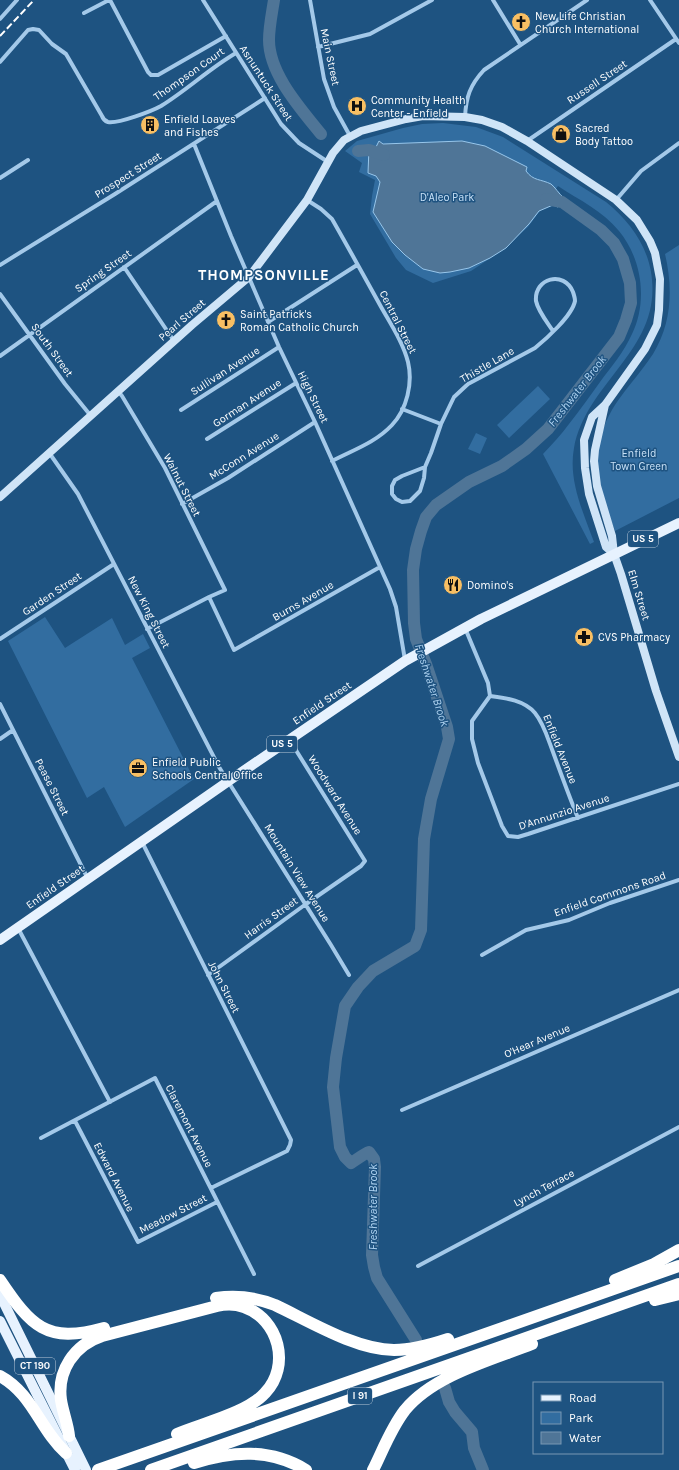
<svg xmlns="http://www.w3.org/2000/svg" width="679" height="1470" font-family="Karla,sans-serif">
	<rect width="100%" height="100%" fill="#1e5381"/>
	<path fill="#326da0" d="M 443,123 L 476,127 L 503,137 L 606,202 C 628,220 646,243 651,272 C 664,349 587,380 574,448 C 568,480 583,512 594,542 L 590,544 L 543,454 C 552,444 561,435 569,424 C 580,410 590,396 600,382 C 611,367 624,352 632,334 C 648,301 642,259 619,231 C 603,211 579,200 558,186 L 528,227 L 498,253 L 471,271 L 433,283 L 406,270 L 396,258 L 370,214 L 372,196 L 375,180 L 359,172 L 362,163 L 345,151 L 357,141 L 403,128 L 422,124 Z
		M 679,245 L 679,498 L 615,531 C 610,517 603,502 600,487 C 599,481 599,473 598,466 C 598,461 597,456 598,451 C 605,405 630,389 653,354 C 672,323 673,288 665,254 Z
		M 538,386 L 550,399 L 509,438 L 497,425 Z
		M 476,433 L 487,438 L 480,454 L 468,449 Z
		M 45,617 L 65,648 L 112,618 L 125,645 L 143,634 L 150,648 L 132,658 L 194,779 L 125,827 L 104,787 L 87,798 L 8,641 Z"/>
	<path fill="#4f7597" stroke="#97c6eb" d="M 379,141 L 383,144 L 462,141 L 485,146 L 527,167 L 526,171 C 533,181 541,179 551,184 C 555,187 559,194 564,198 L 558,207 L 553,205 L 539,211 L 529,224 L 506,248 L 490,258 L 469,268 L 450,272 L 440,273 L 423,269 L 405,255 L 392,242 L 373,212 L 380,182 L 376,176 L 368,173 L 369,148 L 375,149 Z"/>
	<g fill="none" stroke-linecap="round" stroke-linejoin="round">
		<path stroke="#4f7597" stroke-width="12" d="M 274,0 C 272,13 269,27 269,40 C 269,74 301,109 321,134
			M 358,151 L 369,150 L 384,155
			M 416,1340 L 377,1278 L 374,1267 L 372,1255 L 375,1167 L 374,1159 L 369,1152 C 365,1153 356,1160 351,1163 L 345,1157 L 340,1147 L 333,1087 L 336,1058 L 345,1006 L 358,987 L 373,971 L 415,946 L 421,930 L 424,839 L 431,799 L 449,739 L 447,727 L 426,664 L 416,639 L 414,623 L 413,570 L 416,549 L 421,531 L 426,517 L 436,505 L 469,482 L 502,466 L 526,449 L 548,429 L 619,337 L 626,320 L 631,303 L 630,283 L 623,259 L 614,243 L 601,230 L 562,202 L 546,199
			M 445,1388 L 449,1402 L 455,1412 L 472,1432 L 474,1448 L 483,1470"/>
		<path stroke="#a4c9e9" stroke-width="4" d="M 110,0 L 148,72 L 151,75 L 158,75 L 226,36
			M 203,0 L 281,124 L 299,143 L 328,162
			M 310,0 L 324,79 L 334,107 L 350,136
			M 493,0 L 520,44
			M 650,0 L 679,43
			M 84,13 L 109,0
			M 0,19 L 17,0
			M 318,47 L 370,34 L 432,0
			M 0,62 L 28,30 L 33,29 L 39,30 L 52,44 L 66,54 L 102,116 C 103,119 105,121 108,122 C 118,124 152,111 161,106 C 187,90 210,68 236,53
			M 465,117 C 466,97 470,85 484,70 L 587,0
			M 527,141 L 676,39
			M 194,144 L 231,236 L 279,347 L 315,422 L 390,589 L 396,607 L 405,660
			M 0,178 L 28,160
			M 307,200 L 321,209 L 332,219 C 348,247 364,276 380,305 C 390,323 403,342 408,362 C 413,383 407,409 392,425 C 375,443 353,450 332,461
			M 616,200 L 641,171 L 679,143
			M 0,265 L 115,194 L 265,98
			M 124,267 L 174,341
			M 0,294 L 65,384 L 91,416
			M 268,322 L 357,265
			M 0,356 L 217,201
			M 118,391 L 122,396 L 165,468 L 225,590 L 209,597 L 147,629
			M 402,409 L 441,424
			M 181,410 L 279,347
			M 207,439 L 296,383
			M 50,454 L 78,494 L 219,767 L 331,945 L 349,975
			M 425,467 L 402,476 L 395,480 L 392,486 L 392,494 L 396,499 L 402,502 L 410,501 L 420,491 L 424,478 L 425,467 L 431,453 L 441,424 L 454,397 L 468,384 L 535,348 C 546,339 572,316 575,301 C 575,298 574,295 573,292 C 564,270 534,278 536,301 C 538,311 547,322 553,331
			M 182,504 L 228,478 L 315,422
			M 209,597 L 234,650 L 380,567
			M 465,628 L 488,683 L 490,696
			M 0,639 L 114,564
			M 490,696 L 472,721 L 472,739 L 478,763 L 502,826 L 508,836 L 518,837 L 528,834 L 679,784
			M 490,696 C 505,698 524,700 535,713 C 544,724 548,739 553,752 C 561,774 569,796 578,818
			M 0,704 L 88,879
			M 0,739 L 13,730
			M 142,842 L 291,1140 L 290,1145 L 287,1151 L 211,1188
			M 18,928 L 110,1102
			M 482,955 L 526,930 L 569,920 L 610,903 L 679,880
			M 208,975 L 306,904 L 361,866 L 365,861 L 289,739
			M 402,1110 L 679,990
			M 75,1121 L 138,1242 L 217,1202
			M 41,1138 L 155,1078 L 254,1274
			M 418,1266 L 679,1127"/>
		<path stroke="#cfe4f7" stroke-width="8" d="M 605,405 L 595,450 L 594,461 L 597,486 L 612,536 L 614,554 L 621,574 L 656,691 L 679,757
			M 0,497 L 192,325 L 249,277 L 307,200 L 333,153 L 344,140 L 361,131 L 406,119 L 423,116 L 465,117 L 482,120 L 502,127 L 527,141 L 616,200 L 637,220 L 650,241 L 655,253 L 660,279 L 659,310 L 657,325 L 645,349 L 605,405 L 592,417 L 584,440 L 585,468 L 589,494 L 606,547 L 614,554"/>
		<path stroke="#e7f2fe" stroke-width="10" d="M 0,940 L 233,778 L 405,661 L 481,619 L 679,523
			M 0,1295 L 86,1470
			M 0,1321 L 75,1470"/>
		<path stroke="#fff" stroke-width="12" d="M 0,1280 C 31,1326 46,1344 104,1328
			M 615,1280 L 654,1264 L 679,1250
			M 216,1298 C 237,1295 255,1297 275,1305 C 309,1321 356,1350 394,1350 C 413,1350 430,1345 448,1339
			M 655,1300 L 679,1294
			M 0,1376 C 33,1394 40,1430 66,1453
			M 69,1436 C 68,1424 63,1413 61,1400 C 57,1371 74,1345 102,1336 L 217,1306 C 226,1304 235,1304 244,1307 C 279,1319 291,1366 265,1393 C 247,1413 203,1423 177,1434
			M 194,1463 C 232,1451 270,1448 306,1470
			M 98,1470 L 679,1266
			M 151,1470 L 679,1284
			M 373,1470 C 383,1450 391,1428 405,1410 C 434,1375 491,1360 532,1344"/>
		<path stroke="#fff" stroke-width="2" stroke-dasharray="7 3" stroke-linecap="butt" d="M 0,36 L 34,0"/>
	</g>
	<defs>
		<g id="church-disc" transform="scale(1)"><circle r="9.5" fill="#f8bf63" stroke="#1e5381"/><path d="M-1.2-6h2.4v3.5h3.3v2.4h-3.3V6h-2.4V-.1h-3.3v-2.4h3.3Z" fill="#111"/></g>
		<g id="hospital-disc" transform="scale(1)"><circle r="9.5" fill="#f8bf63" stroke="#1e5381"/><path d="M-5-5h3v3.5h4V-5h3V5h-3V1.5h-4V5h-3Z" fill="#111"/></g>
		<g id="building-disc" transform="scale(1)"><circle r="9.5" fill="#f8bf63" stroke="#1e5381"/><path d="M-4-6H4V6H1V3H-1V6H-4ZM-2.5-4.3h1.7v1.8h-1.7ZM.8-4.3h1.7v1.8H.8ZM-2.5-1h1.7V.8h-1.7ZM.8-1h1.7V.8H.8Z" fill="#111"/></g>
		<g id="shop-disc" transform="scale(1)"><circle r="9.5" fill="#f8bf63" stroke="#1e5381"/><path d="M-5-2.5h2.3a2.7 3.5 0 0 1 5.4 0H5L5.5 6h-11ZM-1.5-2.5h3a1.5 2.3 0 0 0-3 0Z" fill="#111"/></g>
		<g id="restaurant-disc" transform="scale(1)"><circle r="9.5" fill="#f8bf63" stroke="#1e5381"/><path d="M-5-6h1v4h1v-4h1v4h1v-4h1v5L-1.5 .5V6h-2V.5L-5-1ZM5-6V6H3V1.5H1.5Q1.5-4 5-6Z" fill="#111"/></g>
		<g id="pharmacy-disc" transform="scale(1)"><circle r="9.5" fill="#f8bf63" stroke="#1e5381"/><path d="M-2-6h4v4h4v4h-4v4h-4v-4h-4v-4h4Z" fill="#111"/></g>
		<g id="office-disc" transform="scale(1)"><circle r="9.5" fill="#f8bf63" stroke="#1e5381"/><path d="M-6-3h4V-5.5h4V-3h4V5H-6ZM-1-4.5V-3h2v-1.5ZM-6 0V1H6V0Z" fill="#111"/></g>
	</defs>
	<g fill-rule="evenodd">
		<use href="#church-disc" x="521" y="22"/>
		<use href="#hospital-disc" x="357" y="106"/>
		<use href="#building-disc" x="150" y="125"/>
		<use href="#shop-disc" x="561" y="134"/>
		<use href="#church-disc" x="226" y="320"/>
		<use href="#restaurant-disc" x="453" y="585"/>
		<use href="#pharmacy-disc" x="584" y="637"/>
		<use href="#office-disc" x="138" y="768"/>
	</g>
	<g text-anchor="middle" dominant-baseline="central" stroke-width="3" stroke-linejoin="round" paint-order="stroke">
		<g fill="#1e5381" stroke="#bccbd9" stroke-width="1">
			<rect x="628" y="531" width="30" height="16" rx="3"/>
			<rect x="267" y="736" width="30" height="16" rx="3"/>
			<rect x="15" y="1358" width="40" height="16" rx="3"/>
			<rect x="348" y="1388" width="24" height="16" rx="3"/>
		</g>
		<g font-size="10" font-weight="bold" fill="#fff">
			<text x="643" y="539">US 5</text>
			<text x="282" y="744">US 5</text>
			<text x="35" y="1366">CT 190</text>
			<text x="360" y="1396">I 91</text>
		</g>
		<g font-size="11" fill="#fff" stroke="#1e5381" text-anchor="start">
			<text x="535" y="16">New Life Christian<tspan x="535" dy="13">Church International</tspan></text>
			<text x="371" y="100">Community Health<tspan x="371" dy="13">Center - Enfield</tspan></text>
			<text x="164" y="119">Enfield Loaves<tspan x="164" dy="13">and Fishes</tspan></text>
			<text x="575" y="128">Sacred<tspan x="575" dy="13">Body Tattoo</tspan></text>
			<text x="240" y="314">Saint Patrick's<tspan x="240" dy="13">Roman Catholic Church</tspan></text>
			<text x="467" y="585">Domino's</text>
			<text x="598" y="637">CVS Pharmacy</text>
			<text x="152" y="762">Enfield Public<tspan x="152" dy="13">Schools Central Office</tspan></text>
		</g>
		<g font-size="11" fill="#fff" stroke="#1e5381">
			<text transform="translate(330 57) rotate(78)">Main Street</text>
			<text transform="translate(189 74) rotate(-35)">Thompson Court</text>
			<text transform="translate(597 82) rotate(-34)">Russell Street</text>
			<text transform="translate(266 83) rotate(57)">Asnuntuck Street</text>
			<text transform="translate(128 175) rotate(-32)">Prospect Street</text>
			<text transform="translate(103 271) rotate(-35)">Spring Street</text>
			<text transform="translate(182 320) rotate(-41)">Pearl Street</text>
			<text transform="translate(398 322) rotate(63)">Central Street</text>
			<text transform="translate(52 350) rotate(54)">South Street</text>
			<text transform="translate(487 365) rotate(-30)">Thistle Lane</text>
			<text transform="translate(225 371) rotate(-33)">Sullivan Avenue</text>
			<text transform="translate(313 397) rotate(64)">High Street</text>
			<text transform="translate(247 403) rotate(-33)">Gorman Avenue</text>
			<text transform="translate(244 456) rotate(-32)">McConn Avenue</text>
			<text transform="translate(182 485) rotate(63)">Walnut Street</text>
			<text transform="translate(52 594) rotate(-34)">Garden Street</text>
			<text transform="translate(639 595) rotate(73)">Elm Street</text>
			<text transform="translate(303 601) rotate(-30)">Burns Avenue</text>
			<text transform="translate(149 612) rotate(63)">New King Street</text>
			<text transform="translate(322 703) rotate(-34)">Enfield Street</text>
			<text transform="translate(560 749) rotate(68)">Enfield Avenue</text>
			<text transform="translate(52 787) rotate(63)">Pease Street</text>
			<text transform="translate(335 795) rotate(58)">Woodward Avenue</text>
			<text transform="translate(564 812) rotate(-18)">D'Annunzio Avenue</text>
			<text transform="translate(297 873) rotate(58)">Mountain View Avenue</text>
			<text transform="translate(55 887) rotate(-35)">Enfield Street</text>
			<text transform="translate(610 894) rotate(-19)">Enfield Commons Road</text>
			<text transform="translate(271 918) rotate(-36)">Harris Street</text>
			<text transform="translate(224 987) rotate(63)">John Street</text>
			<text transform="translate(537 1041) rotate(-23)">O'Hear Avenue</text>
			<text transform="translate(189 1126) rotate(63)">Claremont Avenue</text>
			<text transform="translate(114 1177) rotate(63)">Edward Avenue</text>
			<text transform="translate(544 1188) rotate(-28)">Lynch Terrace</text>
			<text transform="translate(173 1214) rotate(-27)">Meadow Street</text>
		</g>
		<g font-size="11" fill="#c8e1f7" stroke="#1e5381">
			<text x="447" y="197">D'Aleo Park</text>
			<text x="639" y="453">Enfield<tspan x="639" dy="13">Town Green</tspan></text>
		</g>
		<g font-size="12" font-style="italic" fill="#afd3f1" stroke="#1e5381">
			<text transform="translate(577 391) rotate(-52)">Freshwater Brook</text>
			<text transform="translate(432 685) rotate(72)">Freshwater Brook</text>
			<text transform="translate(373 1207) rotate(-90)">Freshwater Brook</text>
		</g>
		<g font-size="15" font-weight="bold" letter-spacing="1" fill="#fff" stroke="#1e5381">
			<text x="264" y="275">THOMPSONVILLE</text>
		</g>
	</g>
	<rect x="533" y="1382" width="130" height="72" fill="#1e5381" stroke="#7898b3"/>
	<rect x="541" y="1395" width="20" height="6" fill="#e7f2fe" stroke="#7898b3"/>
	<text x="569" y="1402" font-size="12" fill="#ffffff">Road</text>
	<rect x="541" y="1412" width="20" height="12" fill="#326da0" stroke="#7898b3"/>
	<text x="569" y="1422" font-size="12" fill="#ffffff">Park</text>
	<rect x="541" y="1432" width="20" height="12" fill="#4f7597" stroke="#7898b3"/>
	<text x="569" y="1442" font-size="12" fill="#ffffff">Water</text>
</svg>
